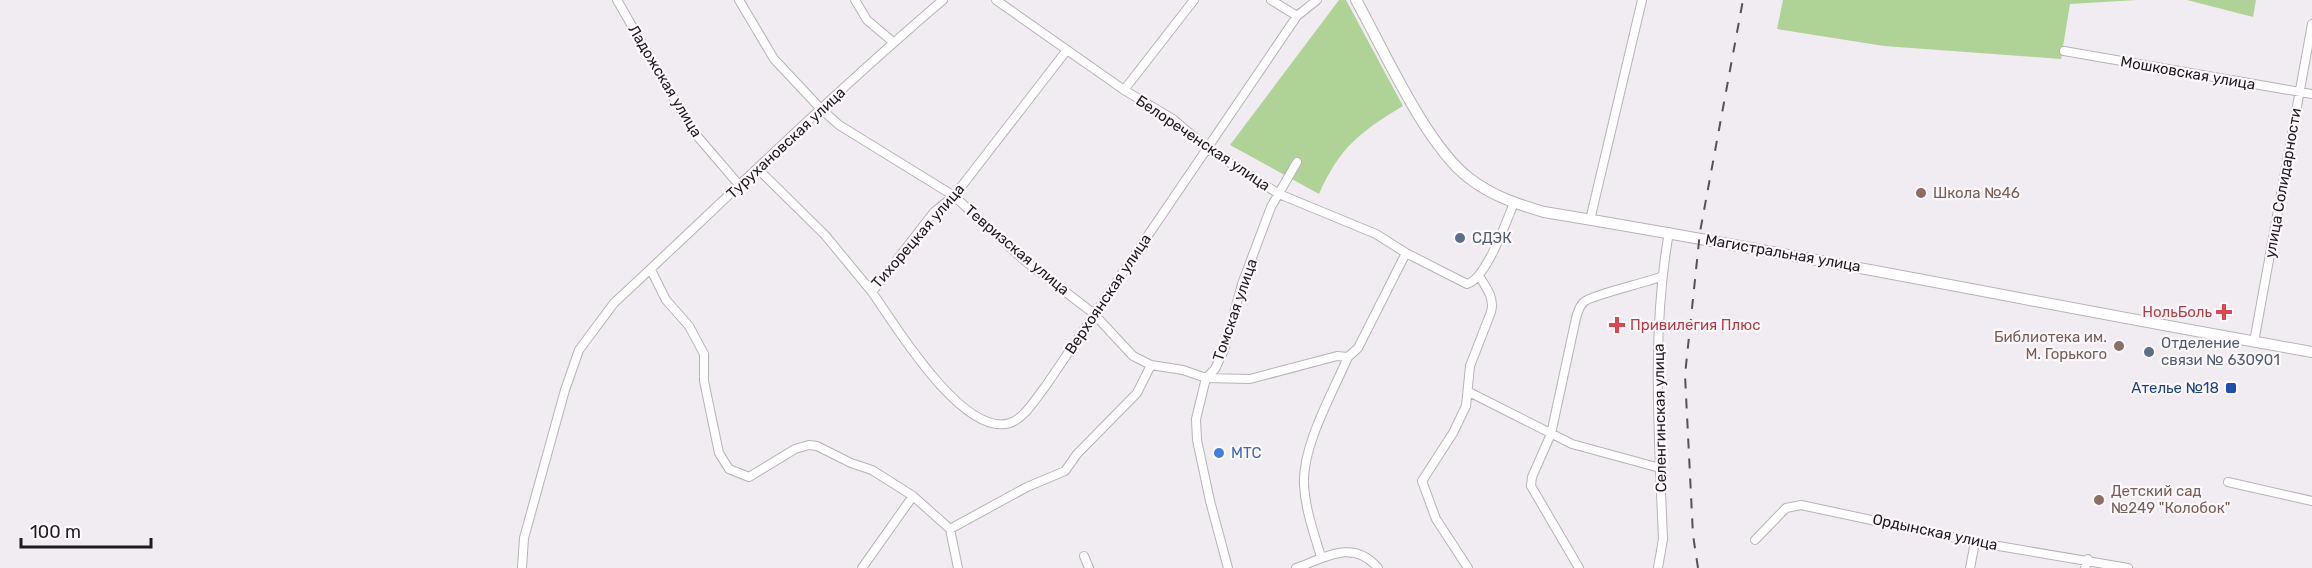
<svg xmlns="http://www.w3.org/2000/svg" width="2312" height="568" font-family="Rubik,sans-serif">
	<rect width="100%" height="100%" fill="#f1ecf1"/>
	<path fill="#afd396" d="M 1339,0 L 1346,0 L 1403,106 C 1360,132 1340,147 1319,194 L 1230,145 Z
		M 1783,0 L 2137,0 L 2070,4 L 2061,59 L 1884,46 L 1777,29 Z
		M 2187,0 L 2256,0 L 2253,17 Z"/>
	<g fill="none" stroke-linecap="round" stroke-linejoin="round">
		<g stroke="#b7b3b7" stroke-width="10">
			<path id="minor" d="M 617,0 L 692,130 L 740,186
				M 739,0 L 774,59 L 821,109 L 839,125 L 954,196 L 1024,260 L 1093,313 L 1133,356 L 1151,365 L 1183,370 L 1206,378 L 1250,379 L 1337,356 L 1348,357
				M 855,0 L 867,20 L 893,42
				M 996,0 L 1124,90 L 1173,119 L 1208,149 L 1279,194 L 1376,234 L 1406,253 L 1467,284 C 1486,279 1506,222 1514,203
				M 1271,0 L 1297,16
				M 2064,51 L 2312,94
				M 1124,90 L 1194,0
				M 758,169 L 825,235 L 872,292 L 934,212 L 954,196 L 1067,50
				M 1590,220 L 1642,0
				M 651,270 L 666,300 L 689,326 L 704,354 L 704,381 L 719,453 L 729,469 L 749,477 L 795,449 L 809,445 L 817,446 L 851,463 L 872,470 L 913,496 L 950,529 L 958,568
				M 872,292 C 895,325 963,438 1010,423 C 1025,418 1035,399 1045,387 L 1297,16 L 1317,0
				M 2254,342 L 2312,24
				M 1469,392 L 1572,444 L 1660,468
				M 2228,482 L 2312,501
				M 950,529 L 1027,487 L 1065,471 L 1077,454 L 1137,393 L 1151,365
				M 1755,540 L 1786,508 L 1801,505 L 1975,542 L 2128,568
				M 1084,556 L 1089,568
				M 1321,557 C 1314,533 1305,509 1304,484 C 1302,446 1333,392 1348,357 L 1358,348 L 1406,253
				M 522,568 L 524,538 L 565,390 L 579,350 L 614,303 C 723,202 829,97 943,0
				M 862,568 L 913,496
				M 1228,568 L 1210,501 L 1197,440 L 1196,419 L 1206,378 L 1215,369 L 1224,350 L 1242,284 L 1271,207 L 1297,162
				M 1296,568 C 1325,558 1353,538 1378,568
				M 1468,568 L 1436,519 L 1422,481 L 1453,433 L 1466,406 L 1470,366 L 1491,312 C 1495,298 1486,287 1479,276
				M 1579,568 L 1531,486 L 1532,477 L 1551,434 L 1576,318 C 1578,312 1579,306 1584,302 C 1589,296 1648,282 1660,277
				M 1658,568 L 1663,539 C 1659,437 1651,333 1669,232
				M 1970,568 L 1975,542
				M 2085,568 L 2088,559"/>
		</g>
		<g stroke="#b7b3b7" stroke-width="12">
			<path id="major" d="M 1356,0 C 1384,50 1425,144 1469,178 C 1492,196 1517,204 1544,212 C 1801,254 2056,307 2312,352"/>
		</g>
		<use href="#minor" stroke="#fff" stroke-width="8"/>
		<use href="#major" stroke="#fff" stroke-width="10"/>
		<path stroke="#545254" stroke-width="2" stroke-dasharray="10 10" stroke-linecap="butt" d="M 1698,568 L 1693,535 L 1685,375 L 1700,232 L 1743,0"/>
	</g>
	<g fill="#8d6e63" stroke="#fff9fe" stroke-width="2">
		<circle cx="1921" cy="193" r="6"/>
		<circle cx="2119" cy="346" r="6"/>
		<circle cx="2099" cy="500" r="6"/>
	</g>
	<g fill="#5c6f8a" stroke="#fff9fe" stroke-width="2">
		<circle cx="1460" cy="238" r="6"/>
		<circle cx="2149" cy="352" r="6"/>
	</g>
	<g fill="#e0444e" stroke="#fff9fe" stroke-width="2">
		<path d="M2221 303h6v6h6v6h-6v6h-6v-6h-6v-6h6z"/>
		<path d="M1614 316h6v6h6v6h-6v6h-6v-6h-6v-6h6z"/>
	</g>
	<rect fill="#1a4fb4" stroke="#fff9fe" stroke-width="2" x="2225" y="382" width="12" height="12" rx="3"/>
	<circle fill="#3f7fe0" stroke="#fff9fe" stroke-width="2" cx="1219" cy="453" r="6"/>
	<g text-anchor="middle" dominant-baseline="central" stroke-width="4.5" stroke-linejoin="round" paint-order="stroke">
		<g font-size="15" fill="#1e1c1e" stroke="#fff9fe">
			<text transform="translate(2188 73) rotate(10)">Мошковская улица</text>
			<text transform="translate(665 81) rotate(59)">Ладожская улица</text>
			<text transform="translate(786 143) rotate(-43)">Турухановская улица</text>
			<text transform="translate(1203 143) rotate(34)">Белореченская улица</text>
			<text transform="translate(2283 183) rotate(-80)">улица Солидарности</text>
			<text transform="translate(918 236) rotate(-49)">Тихорецкая улица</text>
			<text transform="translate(1017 250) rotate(40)">Тевризская улица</text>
			<text transform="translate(1783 253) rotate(10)">Магистральная улица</text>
			<text transform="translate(1108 294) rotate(-56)">Верхоянская улица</text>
			<text transform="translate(1235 310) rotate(-71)">Томская улица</text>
			<text transform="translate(1660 418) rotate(-91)">Селенгинская улица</text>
			<text transform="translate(1935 532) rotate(12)">Ордынская улица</text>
		</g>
		<g font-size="15" fill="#785e54" stroke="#fff9fe" text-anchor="start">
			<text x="1933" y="193">Школа №46</text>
			<text x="2107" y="337" text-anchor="end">Библиотека им.<tspan x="2107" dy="17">М. Горького</tspan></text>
			<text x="2111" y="491">Детский сад<tspan x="2111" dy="17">№249 "Колобок"</tspan></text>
		</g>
		<g font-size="15" fill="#4e5e75" stroke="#fff9fe" text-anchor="start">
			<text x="1472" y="238">СДЭК</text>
			<text x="2161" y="343">Отделение<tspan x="2161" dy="17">связи № 630901</tspan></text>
		</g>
		<g font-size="15" fill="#be3a42" stroke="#fff9fe" text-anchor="end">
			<text x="2212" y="312">НольБоль</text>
			<text x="1630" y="325" text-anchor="start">Привилегия Плюс</text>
		</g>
		<g font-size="15" fill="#164399" stroke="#fff9fe" text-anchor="end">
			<text x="2219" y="388">Ателье №18</text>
		</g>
		<g font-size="15" fill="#366cbe" stroke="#fff9fe" text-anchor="start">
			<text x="1231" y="453">МТС</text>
		</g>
	</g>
	<path d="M21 538v9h130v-9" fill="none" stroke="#1e1c1e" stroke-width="3"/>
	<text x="30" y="538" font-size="18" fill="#1e1c1e" stroke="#fff9fe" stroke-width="4.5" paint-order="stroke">100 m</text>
</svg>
